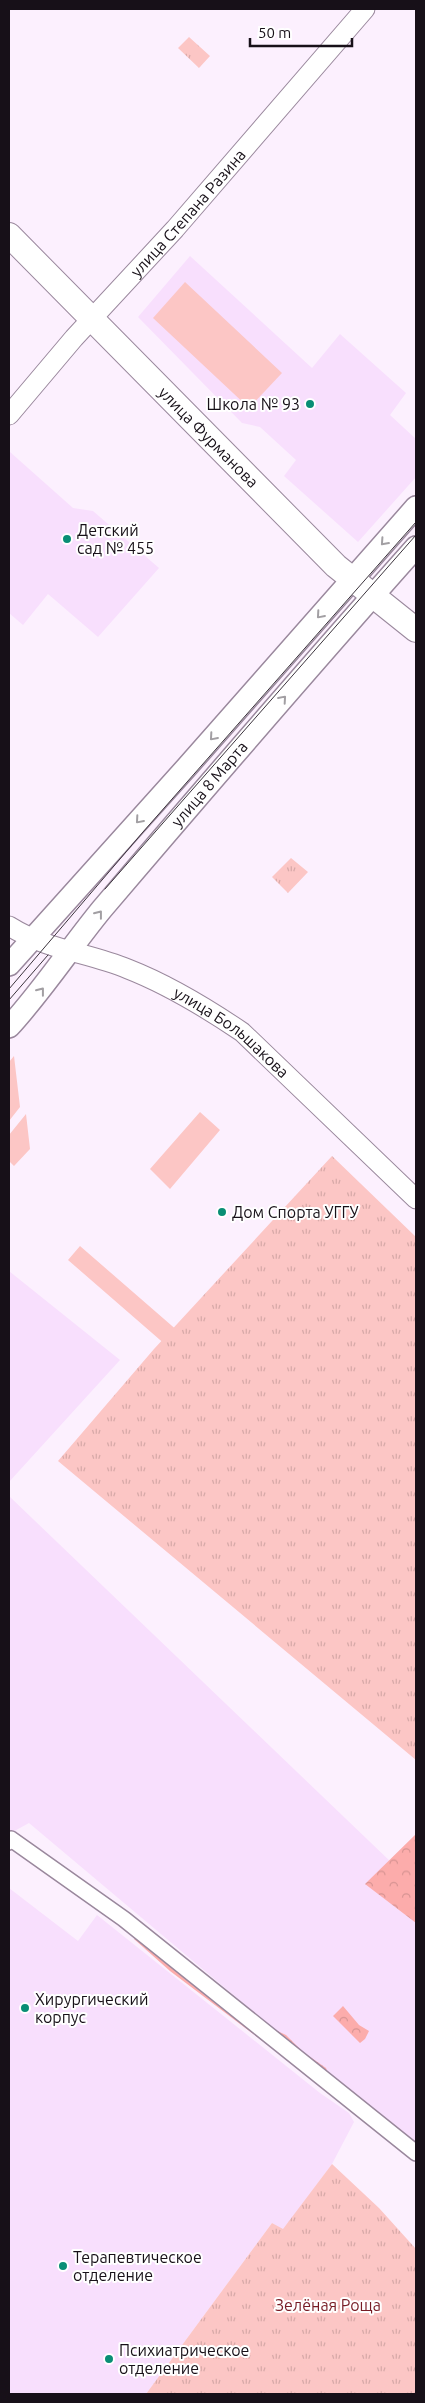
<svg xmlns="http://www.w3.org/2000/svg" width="425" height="2403" font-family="Ubuntu,sans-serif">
	<defs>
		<pattern id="forest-crowns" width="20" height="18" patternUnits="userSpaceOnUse" patternTransform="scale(1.25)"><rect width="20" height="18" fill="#fcacab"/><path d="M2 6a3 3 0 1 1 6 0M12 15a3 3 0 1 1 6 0" fill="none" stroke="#d79392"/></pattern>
		<pattern id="park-tufts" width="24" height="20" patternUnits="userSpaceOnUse" patternTransform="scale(1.25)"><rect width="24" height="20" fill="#fcc6c5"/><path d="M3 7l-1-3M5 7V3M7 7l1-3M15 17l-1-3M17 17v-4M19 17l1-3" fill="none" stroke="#d7a9a8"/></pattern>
	</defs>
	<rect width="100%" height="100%" fill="#fcf0fe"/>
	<path fill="#f8dffd" d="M 190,256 L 312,368 L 340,334 L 406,393 L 390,415 L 416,439 L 416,477 L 358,542 L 284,476 L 296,460 L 260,427 L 242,423 L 138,317 Z
		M 10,452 L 73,508 L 93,511 L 159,568 L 98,637 L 48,594 L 23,625 L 9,613 Z
		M 9,1271 L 120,1360 L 9,1482 Z
		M 9,1496 L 416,1886 L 416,2144 L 331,2077 L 29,1823 L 9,1834 Z
		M 9,1888 L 78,1941 L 97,1915 L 320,2093 L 349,2113 L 354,2122 L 332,2164 L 283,2230 L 272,2223 L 146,2394 L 9,2394 Z"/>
	<path fill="#fcc6c5" d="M 185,282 L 282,373 L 249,408 L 153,318 Z
		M 14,1056 L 20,1107 L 9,1121 L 9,1062 Z
		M 200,1112 L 220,1130 L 170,1189 L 150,1169 Z
		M 26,1114 L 30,1149 L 14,1166 L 9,1161 L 9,1135 Z
		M 80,1246 L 179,1332 L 167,1346 L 68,1260 Z"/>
	<path fill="url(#forest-crowns)" d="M 416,1834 L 416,1923 L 365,1884 Z
		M 143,1930 L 271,2028 L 286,2035 L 303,2052 L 326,2068 L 328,2073 L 310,2077 L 170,1971 L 134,1939 Z
		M 343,2006 L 359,2025 L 369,2031 L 365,2039 L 360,2043 L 333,2016 Z"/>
	<path fill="url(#park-tufts)" d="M 189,37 L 210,56 L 199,68 L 178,48 Z
		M 291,858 L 308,872 L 288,893 L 272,877 Z
		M 332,1156 L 416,1237 L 416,1760 L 58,1461 L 154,1349 Z
		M 332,2164 L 379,2208 L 416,2249 L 416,2394 L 146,2394 L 272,2223 L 283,2229 Z"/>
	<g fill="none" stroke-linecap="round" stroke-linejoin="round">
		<g stroke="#9a889d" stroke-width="18">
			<path id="minor" d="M 9,1842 L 11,1839 L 124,1919 L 416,2153"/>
		</g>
		<g stroke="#9a889d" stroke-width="21">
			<g id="tertiary">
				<path id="s1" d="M 9,415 L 74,338 L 175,229 L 365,9"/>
				<path id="s2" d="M 9,926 C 49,951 87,952 128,969 C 169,985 205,1007 242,1032 L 416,1199"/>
			</g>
		</g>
		<g stroke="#9a889d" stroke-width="24">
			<g id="secondary">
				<path d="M 9,965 L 186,768 L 416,507"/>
				<path id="s3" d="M 9,1027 C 43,990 70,948 102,909 C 206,787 310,666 416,547"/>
			</g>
		</g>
		<g stroke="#9a889d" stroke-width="26">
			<g id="primary">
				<path id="s4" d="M 9,235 L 336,566 L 416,630"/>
			</g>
		</g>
		<use href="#minor" stroke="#fff" stroke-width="15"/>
		<use href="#tertiary" stroke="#fff" stroke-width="19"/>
		<use href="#secondary" stroke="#fff" stroke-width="21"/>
		<use href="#primary" stroke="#fff" stroke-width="24"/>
		<path stroke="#3c343d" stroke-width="1" d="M 105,889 L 416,535
			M 9,989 L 143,832 L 416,522
			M 9,1000 L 48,955"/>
	</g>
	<defs><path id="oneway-chevron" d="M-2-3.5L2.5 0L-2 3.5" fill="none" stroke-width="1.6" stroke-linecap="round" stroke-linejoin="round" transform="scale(1.25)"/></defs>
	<g stroke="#a29fa3">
		<use href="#oneway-chevron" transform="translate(384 542) rotate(132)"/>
		<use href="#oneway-chevron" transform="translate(320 615) rotate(131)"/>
		<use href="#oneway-chevron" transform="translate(283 699) rotate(-49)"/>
		<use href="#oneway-chevron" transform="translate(213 737) rotate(131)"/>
		<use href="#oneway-chevron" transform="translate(139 820) rotate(131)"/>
		<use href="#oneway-chevron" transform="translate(99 914) rotate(-52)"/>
		<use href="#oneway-chevron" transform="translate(41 991) rotate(-52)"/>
	</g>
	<g fill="#098e75" stroke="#fff" stroke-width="2">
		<circle cx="310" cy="404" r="5"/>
		<circle cx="67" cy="539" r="5"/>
		<circle cx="222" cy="1212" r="5"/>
		<circle cx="25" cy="2008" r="5"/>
		<circle cx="63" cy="2266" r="5"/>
		<circle cx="109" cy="2359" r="5"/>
	</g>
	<g text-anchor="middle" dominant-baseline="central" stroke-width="4" stroke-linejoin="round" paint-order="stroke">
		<g font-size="16" fill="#171018" stroke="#fff">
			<text stroke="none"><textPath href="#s1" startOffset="270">улица Степана Разина</textPath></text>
			<text stroke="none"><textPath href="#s4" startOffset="284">улица Фурманова</textPath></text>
			<text stroke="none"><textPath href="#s3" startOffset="315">улица 8 Марта</textPath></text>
			<text stroke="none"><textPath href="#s2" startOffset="249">улица Большакова</textPath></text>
		</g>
		<g font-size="16" fill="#171018" stroke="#fff" text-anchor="start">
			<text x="300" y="404" text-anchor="end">Школа № 93</text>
			<text x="77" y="530">Детский<tspan x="77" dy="18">сад № 455</tspan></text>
			<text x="232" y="1212">Дом Спорта УГГУ</text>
			<text x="35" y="1999">Хирургический<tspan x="35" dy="18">корпус</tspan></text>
			<text x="73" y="2257">Терапевтическое<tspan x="73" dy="18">отделение</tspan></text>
			<text x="119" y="2350">Психиатрическое<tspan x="119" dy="18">отделение</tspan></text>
		</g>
		<g font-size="16" fill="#771c25" stroke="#fff">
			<text x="328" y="2305">Зелёная Роща</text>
		</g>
	</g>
	<rect width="425" height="2403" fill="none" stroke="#171018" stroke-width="20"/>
	<path d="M250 38v8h102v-8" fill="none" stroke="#171018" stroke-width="2.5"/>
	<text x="258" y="38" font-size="15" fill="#171018" stroke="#ffffff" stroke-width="4" paint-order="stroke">50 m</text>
</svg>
